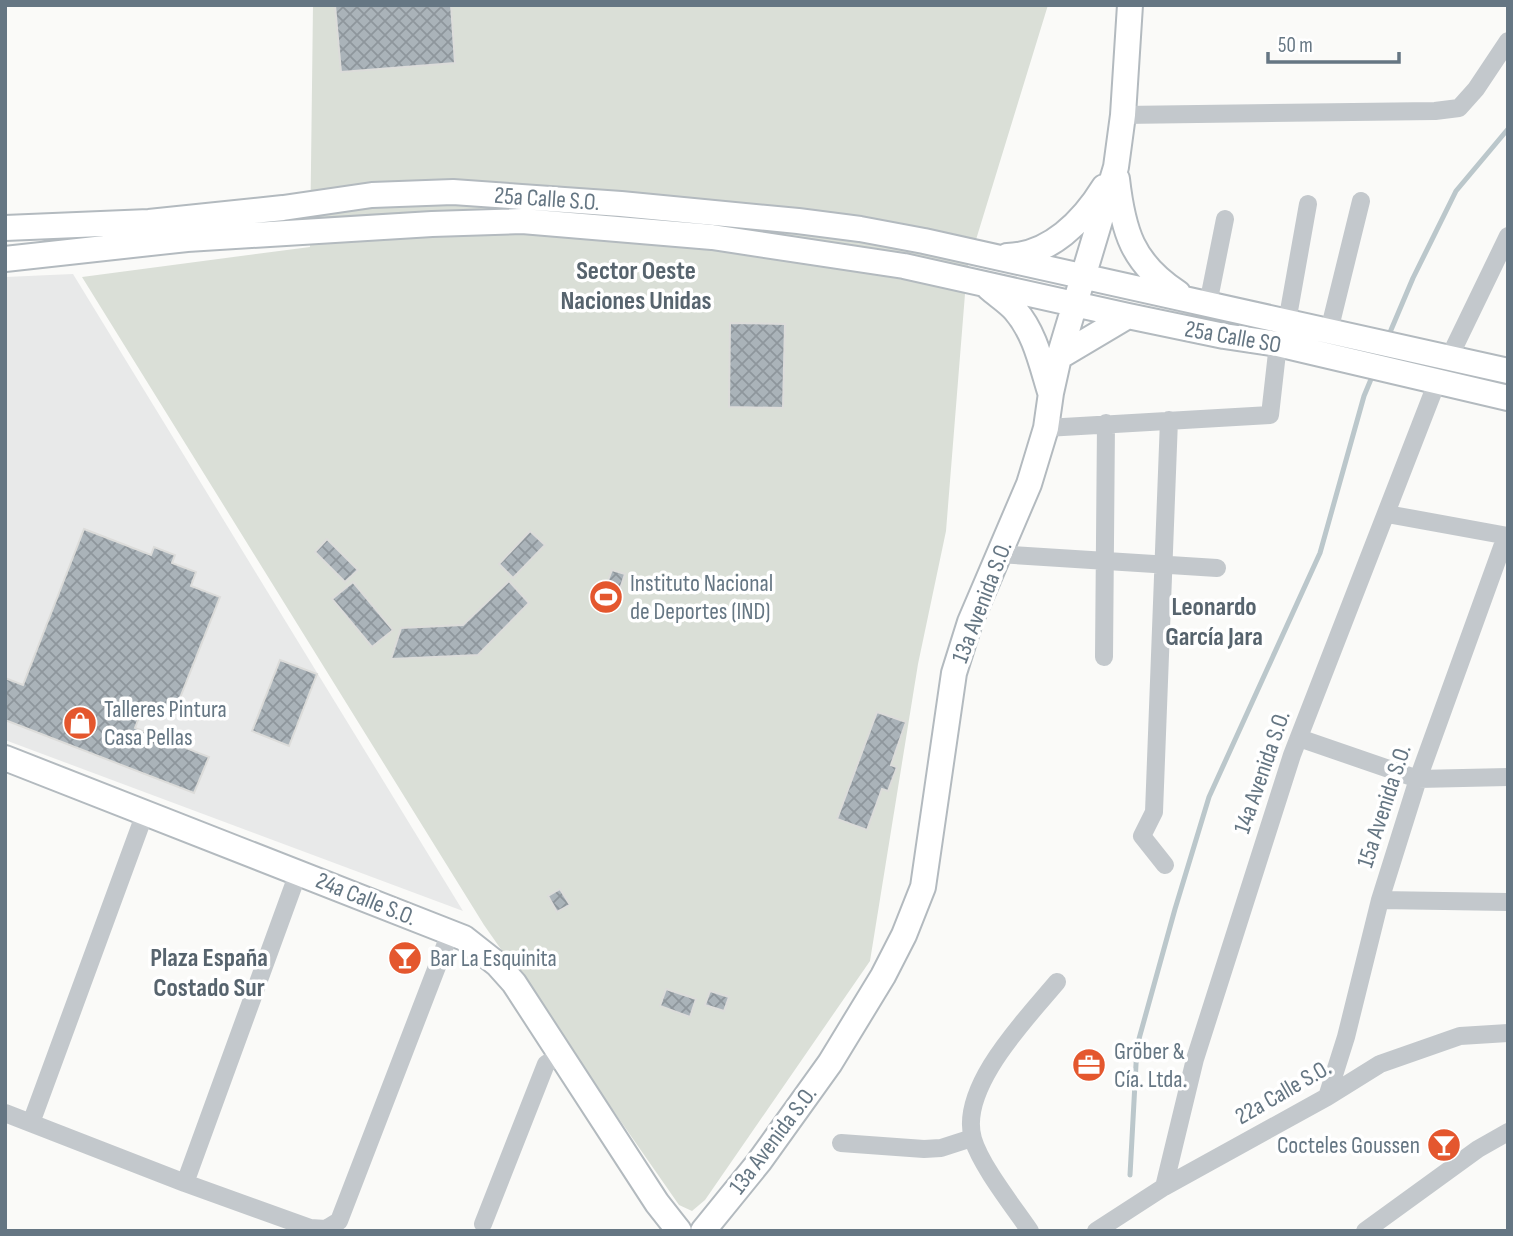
<svg xmlns="http://www.w3.org/2000/svg" width="1513" height="1236" font-family="'Sofia Sans Condensed',sans-serif">
	<defs>
		<pattern id="building-cross-hatch" width="8" height="8" patternUnits="userSpaceOnUse" patternTransform="scale(1.75)"><rect width="8" height="8" fill="#aab3b9"/><path d="M0 0l8 8M0 8l8-8" fill="none" stroke="#8e969c"/></pattern>
	</defs>
	<rect width="100%" height="100%" fill="#fafaf8"/>
	<path fill="#e8e9e9" d="M 73,274 L 463,911 L 5,740 L 5,277 Z"/>
	<path fill="#dadfd7" d="M 313,5 L 1048,5 L 967,269 L 946,531 L 918,664 L 870,961 L 705,1200 L 692,1211 L 679,1205 L 484,925 L 82,277 L 310,247 Z"/>
	<g fill="none" stroke-linecap="round" stroke-linejoin="round">
		<path stroke="#bbc7cb" stroke-width="5" d="M 1388,337 L 1413,278 L 1456,191 L 1508,129
			M 1130,1175 L 1137,1046 L 1175,909 L 1209,797 L 1320,553 L 1364,396 L 1374,372"/>
	</g>
	<path fill="url(#building-cross-hatch)" stroke="#dcdcda" stroke-width="2" d="M 335,5 L 451,5 L 455,63 L 341,72 Z
		M 730,323 L 785,324 L 783,408 L 729,407 Z
		M 84,529 L 151,555 L 154,547 L 175,555 L 172,563 L 196,572 L 191,586 L 220,597 L 174,713 L 145,702 L 135,728 L 209,757 L 194,793 L 5,720 L 5,678 L 23,685 Z
		M 530,531 L 545,545 L 513,578 L 499,564 Z
		M 327,539 L 358,570 L 345,582 L 315,552 Z
		M 612,570 L 625,574 L 619,592 L 605,588 Z
		M 509,581 L 529,603 L 478,655 L 391,659 L 401,628 L 463,625 Z
		M 353,582 L 393,630 L 372,647 L 332,599 Z
		M 280,660 L 317,674 L 289,746 L 252,731 Z
		M 877,712 L 906,722 L 891,765 L 897,767 L 888,791 L 882,789 L 867,830 L 837,819 Z
		M 560,889 L 570,905 L 557,912 L 548,896 Z
		M 666,989 L 696,999 L 690,1017 L 660,1006 Z
		M 710,991 L 729,997 L 724,1011 L 705,1005 Z"/>
	<g fill="none" stroke-linecap="round" stroke-linejoin="round">
		<g stroke="#b3babf" stroke-width="28">
			<path id="secondary" d="M 1117,179 C 1123,231 1132,263 1178,293
				M 5,228 L 149,222 L 283,208 L 372,195 L 453,192 L 621,204 L 798,221 L 860,229 L 924,241 L 1508,371
				M 1007,256 C 1050,255 1083,221 1104,187
				M 5,259 L 187,239 L 432,224 L 522,221 L 712,237 L 904,266 L 1128,316 L 1224,336 L 1278,344 L 1508,398
				M 989,288 C 997,295 1008,302 1015,310 C 1035,333 1041,363 1050,392
				M 1059,357 L 1128,316
				M 5,758 L 464,938 L 497,964 L 514,983 L 657,1203 L 679,1231
				M 703,1231 L 759,1162 L 830,1063 L 883,976 L 904,935 L 923,887 L 954,673 L 970,622 L 1029,484 L 1046,428 L 1051,393 L 1059,357 L 1116,167 L 1123,115 L 1130,5"/>
		</g>
		<path stroke="#c3c8cc" stroke-width="18" d="M 1123,115 L 1435,111 L 1459,108 L 1476,89 L 1508,41
			M 1208,304 L 1225,219
			M 1287,322 L 1308,204
			M 1329,331 L 1361,201
			M 1449,358 L 1508,236
			M 1046,428 L 1270,415 L 1278,344
			M 1387,514 L 1508,536
			M 998,554 L 1217,568
			M 1104,657 L 1106,423
			M 1299,738 L 1418,779 L 1508,777
			M 1165,865 L 1142,836 L 1154,812 L 1169,420
			M 1380,900 L 1508,902
			M 1327,1097 L 1346,1037 L 1380,900 L 1418,779 L 1506,536
			M 5,1113 L 185,1183 L 310,1228 L 326,1229 L 339,1221 L 450,933
			M 31,1123 L 145,813
			M 841,1143 L 924,1149 L 941,1148 L 972,1138
			M 185,1183 L 298,873
			M 1164,1187 L 1195,1059 L 1292,755 L 1437,382
			M 483,1224 L 546,1064 L 563,1054
			M 1030,1231 C 1013,1206 981,1166 973,1139 C 958,1088 1027,1018 1057,982
			M 1096,1231 L 1164,1187 L 1327,1097 L 1380,1064 L 1460,1036 L 1508,1033
			M 1365,1231 L 1478,1149 L 1508,1132"/>
		<use href="#secondary" stroke="#fff" stroke-width="24"/>
	</g>
	<defs>
		<g id="stadium-disc" transform="scale(1.75)"><circle r="9.5" fill="#e4572e" stroke="#fff"/><path d="M0-5a6.5 5 0 1 0 0 10a6.5 5 0 1 0 0-10ZM-3.5-1.8h7v3.6h-7Z" fill="#fff"/></g>
		<g id="shop-disc" transform="scale(1.75)"><circle r="9.5" fill="#e4572e" stroke="#fff"/><path d="M-5-2.5h2.3a2.7 3.5 0 0 1 5.4 0H5L5.5 6h-11ZM-1.5-2.5h3a1.5 2.3 0 0 0-3 0Z" fill="#fff"/></g>
		<g id="bar-disc" transform="scale(1.75)"><circle r="9.5" fill="#e4572e" stroke="#fff"/><path d="M-6-5H6L.8 .8V4.5H3.5V6h-7V4.5H-.8V.8Z" fill="#fff"/></g>
		<g id="office-disc" transform="scale(1.75)"><circle r="9.5" fill="#e4572e" stroke="#fff"/><path d="M-6-3h4V-5.5h4V-3h4V5H-6ZM-1-4.5V-3h2v-1.5ZM-6 0V1H6V0Z" fill="#fff"/></g>
	</defs>
	<g fill-rule="evenodd">
		<use href="#stadium-disc" x="606" y="597"/>
		<use href="#shop-disc" x="80" y="723"/>
		<use href="#bar-disc" x="405" y="958"/>
		<use href="#office-disc" x="1089" y="1065"/>
		<use href="#bar-disc" x="1444" y="1145"/>
	</g>
	<g text-anchor="middle" dominant-baseline="central" stroke-width="7" stroke-linejoin="round" paint-order="stroke">
		<g font-size="24" fill="#657683" stroke="#fff">
			<text transform="translate(547 199) rotate(4)">25a Calle S.O.</text>
			<text transform="translate(1233 337) rotate(10)">25a Calle SO</text>
			<text transform="translate(982 602) rotate(-69)">13a Avenida S.O.</text>
			<text transform="translate(1262 772) rotate(-71)">14a Avenida S.O.</text>
			<text transform="translate(1384 806) rotate(-72)">15a Avenida S.O.</text>
			<text transform="translate(366 899) rotate(22)">24a Calle S.O.</text>
			<text transform="translate(1283 1092) rotate(-30)">22a Calle S.O.</text>
			<text transform="translate(773 1140) rotate(-53)">13a Avenida S.O.</text>
		</g>
		<g font-size="24" fill="#657683" stroke="#fff" text-anchor="start">
			<text x="630" y="583">Instituto Nacional<tspan x="630" dy="28">de Deportes (IND)</tspan></text>
			<text x="104" y="709">Talleres Pintura<tspan x="104" dy="28">Casa Pellas</tspan></text>
			<text x="430" y="958">Bar La Esquinita</text>
			<text x="1114" y="1051">Gröber &amp;<tspan x="1114" dy="28">Cía. Ltda.</tspan></text>
			<text x="1420" y="1145" text-anchor="end">Cocteles Goussen</text>
		</g>
		<g font-size="26" font-weight="bold" fill="#57646e" stroke="#fff">
			<text x="636" y="271">Sector Oeste<tspan x="636" dy="30">Naciones Unidas</tspan></text>
			<text x="1214" y="607">Leonardo<tspan x="1214" dy="30">García Jara</tspan></text>
			<text x="209" y="958">Plaza España<tspan x="209" dy="30">Costado Sur</tspan></text>
		</g>
	</g>
	<rect width="1513" height="1236" fill="none" stroke="#657683" stroke-width="14"/>
	<path d="M1268 52v10h131v-10" fill="none" stroke="#657683" stroke-width="3.5"/>
	<text x="1278" y="52" font-size="21" fill="#657683" stroke="#ffffff" stroke-width="5" paint-order="stroke">50 m</text>
</svg>
